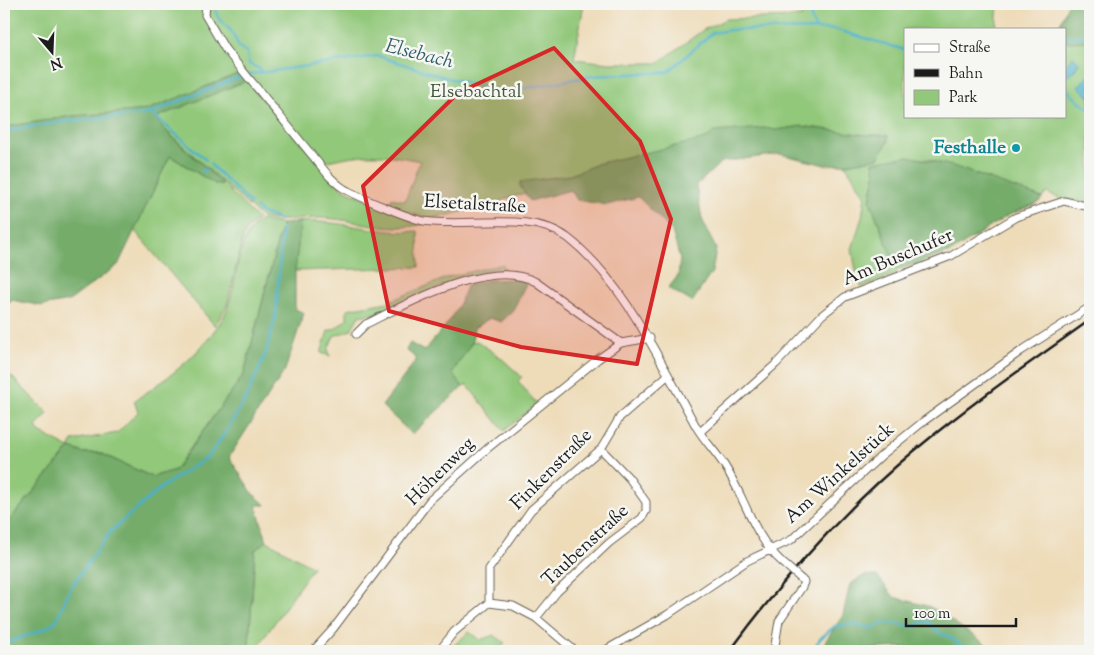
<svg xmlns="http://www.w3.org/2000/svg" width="1094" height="655" font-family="'Sorts Mill Goudy',serif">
	<rect width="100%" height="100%" fill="#f6f6f2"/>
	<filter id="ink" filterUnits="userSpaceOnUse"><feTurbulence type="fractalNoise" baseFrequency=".02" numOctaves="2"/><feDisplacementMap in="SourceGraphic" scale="10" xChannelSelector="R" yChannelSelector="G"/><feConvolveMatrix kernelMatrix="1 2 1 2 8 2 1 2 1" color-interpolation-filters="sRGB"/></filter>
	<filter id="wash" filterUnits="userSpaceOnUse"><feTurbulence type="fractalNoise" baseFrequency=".0096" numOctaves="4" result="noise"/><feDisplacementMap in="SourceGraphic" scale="20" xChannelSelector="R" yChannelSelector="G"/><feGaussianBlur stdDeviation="1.12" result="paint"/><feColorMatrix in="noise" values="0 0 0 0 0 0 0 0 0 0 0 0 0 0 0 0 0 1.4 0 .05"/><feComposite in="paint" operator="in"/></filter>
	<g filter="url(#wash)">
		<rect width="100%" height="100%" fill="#eedcb9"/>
		<path fill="#92c87a" stroke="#57724b" d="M 4,4 L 584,4 L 574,59 L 610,63 L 658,63 L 703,30 L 726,19 L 802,17 L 797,4 L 998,4 L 996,29 L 905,29 L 905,116 L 1065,116 L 1065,32 L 1090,32 L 1090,202 L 1064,200 L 1047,193 L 1042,198 L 928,159 L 873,162 L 875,174 L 870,201 L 897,270 L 896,274 L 862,287 L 858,281 L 852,249 L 862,217 L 865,196 L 845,164 L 878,158 L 756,135 L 531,191 L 475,209 L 430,219 L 389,207 L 392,198 L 405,201 L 420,161 C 378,152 361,153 319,163 L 252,88 L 343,189 L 424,224 C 388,233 356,219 320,218 C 299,218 282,223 262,218 L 162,127 L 4,145 Z
			M 170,156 L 215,184 L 223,184 L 258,219 L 247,229 L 243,238 L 227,305 L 215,326 L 134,230 Z
			M 261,220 L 282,224 L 244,374 L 175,470 L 152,477 L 100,453 L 84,453 L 70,448 L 4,527 L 4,369 L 48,413 L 36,427 L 39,432 L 69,448 L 73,441 L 117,433 L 138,412 L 134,401 C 169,377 197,358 221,321 C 239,295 233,236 261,220 Z
			M 295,222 C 336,218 377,235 418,231 L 419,267 L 295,271 Z
			M 503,264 L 505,269 L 449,283 L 383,312 L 359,316 L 351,330 L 334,336 L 328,349 L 330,356 L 321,353 L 328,331 L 336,328 L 347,319 L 347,309 L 388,302 L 449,277 Z
			M 477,341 L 500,357 L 522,377 L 518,381 L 537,404 L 504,431 L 467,385 L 463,387 L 452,373 L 472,342 Z
			M 267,541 L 313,567 L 255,651 L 219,651 L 228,640 L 249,644 L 255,550 Z
			M 469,632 L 480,640 L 494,635 L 505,643 L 496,651 L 458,651 L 452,647 Z"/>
		<path fill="#75ac6a" stroke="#486443" d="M 1068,4 L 1090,4 L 1090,41 L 1067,42 L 1065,29 L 1058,29 Z
			M 240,73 L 246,81 L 155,118 L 168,133 L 223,184 L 215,184 L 170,156 L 118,265 L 69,301 L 42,306 L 12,300 L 4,304 L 4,127 L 72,116 L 147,110 Z
			M 802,126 L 867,135 L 888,135 L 888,142 L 878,158 L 845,164 L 825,165 L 780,154 L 721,162 L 696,186 L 702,219 L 716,249 L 712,272 L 692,302 L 668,288 L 678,276 L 680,259 L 672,231 L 638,197 L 607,205 L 577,200 L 571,190 L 530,201 L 520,186 L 520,182 L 570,175 L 600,163 L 706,139 L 714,132 L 764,128 L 776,130 Z
			M 908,156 L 953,166 L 1042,198 L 1039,202 L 1007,216 L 951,252 L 897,270 L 870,201 L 875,174 L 873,162 Z
			M 301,222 L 295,271 L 295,309 L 304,313 L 285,370 L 229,457 L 253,494 L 266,505 L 256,505 L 267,541 L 255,550 L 249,644 L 242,651 L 228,641 L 219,651 L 4,651 L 4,527 L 70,448 L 84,453 L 100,453 L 152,477 L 175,470 L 244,374 L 282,224 Z
			M 516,279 L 527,282 L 512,312 L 501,322 L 490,318 L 474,328 L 472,342 L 452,373 L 463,387 L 412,434 L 382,406 L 417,359 L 406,350 L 410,343 L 424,351 C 442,330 459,313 466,286 L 488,280 Z
			M 865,575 L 877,576 L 894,597 L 931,607 L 996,651 L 916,651 L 907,647 L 819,651 L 843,615 L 850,584 Z"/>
		<path fill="#49b0c8" stroke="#326672" d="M 1073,56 L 1079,62 L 1075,70 L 1068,75 L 1065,72 L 1065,66 Z
			M 1090,74 L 1090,98 L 1078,86 Z"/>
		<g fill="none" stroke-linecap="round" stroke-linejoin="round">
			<path stroke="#49b0c8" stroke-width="2.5" d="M 215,4 C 216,22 222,20 231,31 C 239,40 233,46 247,52 L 249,64 L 260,69 L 261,72
				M 806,4 L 815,28
				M 1065,37 L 1090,36
				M 1065,87 L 1078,101 L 1090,109
				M 150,112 L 206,160
				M 4,131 L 68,121 L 148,114 L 244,75 L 378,56 L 440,76 L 505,92 L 591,76 L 668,72 L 712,33 L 730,30 L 834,29 L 905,50
				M 210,164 L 251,204
				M 202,171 L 205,170
				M 256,208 L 262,213 L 280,220
				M 4,644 L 46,628 L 56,621 L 71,587 L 111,531 L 162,487 L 208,457 L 225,433 L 246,398 L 266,353 L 276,314 L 282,229
				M 811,651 L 821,638 L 835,626 L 851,624 L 870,628 L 888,622 L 916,627 L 917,624 L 927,621 L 942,635 L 946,635 L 969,651"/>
		</g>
	</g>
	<g filter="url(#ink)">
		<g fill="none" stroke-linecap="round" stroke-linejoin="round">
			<g stroke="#665f53" stroke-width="9">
				<path id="minor" d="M 206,4 L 205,15 L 225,49 L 329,176 C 333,180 338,185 343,188 C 356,196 411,219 424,221 C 468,228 531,210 568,238 C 626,283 662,366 697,428 C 706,443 718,454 726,468 C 746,500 753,536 782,562
					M 356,334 L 366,324 C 409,303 490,257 536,282 L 621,343
					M 700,432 L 776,364 L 822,315 L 845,297 L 951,256 L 1016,217 L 1064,201 L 1090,207
					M 489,603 L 489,569 L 531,510 L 601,449 L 620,417 L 667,376
					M 536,618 L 557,592 L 609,543 L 642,518 L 646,511 L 646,502 L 629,478 L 601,449
					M 313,651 L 333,629 L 430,500 L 488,448 L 598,359 L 621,343 L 650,338
					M 439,651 L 454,632 L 489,603 L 513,606 L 536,618 L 575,651
					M 604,651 L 667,615 L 747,561 L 791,540 L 882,455 L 924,421 L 1021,351 L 1090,307
					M 774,651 L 779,621 L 802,587 L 804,582 L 801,579"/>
			</g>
			<use href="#minor" stroke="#fff" stroke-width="7"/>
			<path stroke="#1c1c1c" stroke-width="2.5" d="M 730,651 C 784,578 844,509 914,451 C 970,404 1031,362 1090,320"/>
			<g stroke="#665f53" stroke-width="9" stroke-linecap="butt">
				<path id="minor-bridge" d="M 782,562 L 801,579"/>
			</g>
			<use href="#minor-bridge" stroke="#fff" stroke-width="7"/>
		</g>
	</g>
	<path fill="#d62828" fill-opacity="0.2" stroke="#d62828" stroke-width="4" stroke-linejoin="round" d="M 554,48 L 640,141 L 671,219 L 637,364 L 521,347 L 389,311 L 363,186 L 458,93 Z"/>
	<circle fill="#0f9aa8" stroke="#f6f6f2" stroke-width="2" cx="1016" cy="148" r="5"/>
	<g text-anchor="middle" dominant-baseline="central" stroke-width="5" stroke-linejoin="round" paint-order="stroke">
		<g font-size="19" fill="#45583d" stroke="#f6f6f2">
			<text x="476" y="92">Elsebachtal</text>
		</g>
		<g font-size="19" font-weight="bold" fill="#0d838f" stroke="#f6f6f2" text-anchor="end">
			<text x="1006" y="148">Festhalle</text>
		</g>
		<g font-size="19" fill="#1c1c1c" stroke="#f6f6f2">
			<text transform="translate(475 205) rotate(3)">Elsetalstraße</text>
			<text transform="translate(898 258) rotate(-23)">Am Buschufer</text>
			<text transform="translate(552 470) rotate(-45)">Finkenstraße</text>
			<text transform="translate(441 472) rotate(-45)">Höhenweg</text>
			<text transform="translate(840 474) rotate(-42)">Am Winkelstück</text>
			<text transform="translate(586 546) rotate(-43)">Taubenstraße</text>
		</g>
		<g font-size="20" font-style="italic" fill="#305f69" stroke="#f6f6f2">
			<text transform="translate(419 55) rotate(14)">Elsebach</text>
		</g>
	</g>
	<rect width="1094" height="655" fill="none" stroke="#f6f6f2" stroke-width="20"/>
	<rect x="904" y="28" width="162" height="90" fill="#f6f6f2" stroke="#9f9f9c"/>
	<rect x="914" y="44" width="25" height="8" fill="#ffffff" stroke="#9f9f9c"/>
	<text x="949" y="52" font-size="15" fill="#1c1c1c">Straße</text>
	<rect x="914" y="69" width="25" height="8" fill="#1c1c1c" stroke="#9f9f9c"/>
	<text x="949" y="78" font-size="15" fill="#1c1c1c">Bahn</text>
	<rect x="914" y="90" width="25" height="15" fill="#92c87a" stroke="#9f9f9c"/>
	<text x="949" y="102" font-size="15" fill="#1c1c1c">Park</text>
	<g transform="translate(52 52) rotate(161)" stroke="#f6f6f2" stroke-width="4" paint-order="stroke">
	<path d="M0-4L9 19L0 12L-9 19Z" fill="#1c1c1c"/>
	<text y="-8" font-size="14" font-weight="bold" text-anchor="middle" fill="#1c1c1c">N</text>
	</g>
	<path d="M906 618v8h110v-8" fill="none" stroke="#1c1c1c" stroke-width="2.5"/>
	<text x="914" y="618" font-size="15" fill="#1c1c1c" stroke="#f6f6f2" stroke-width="4" paint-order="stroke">100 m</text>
</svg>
